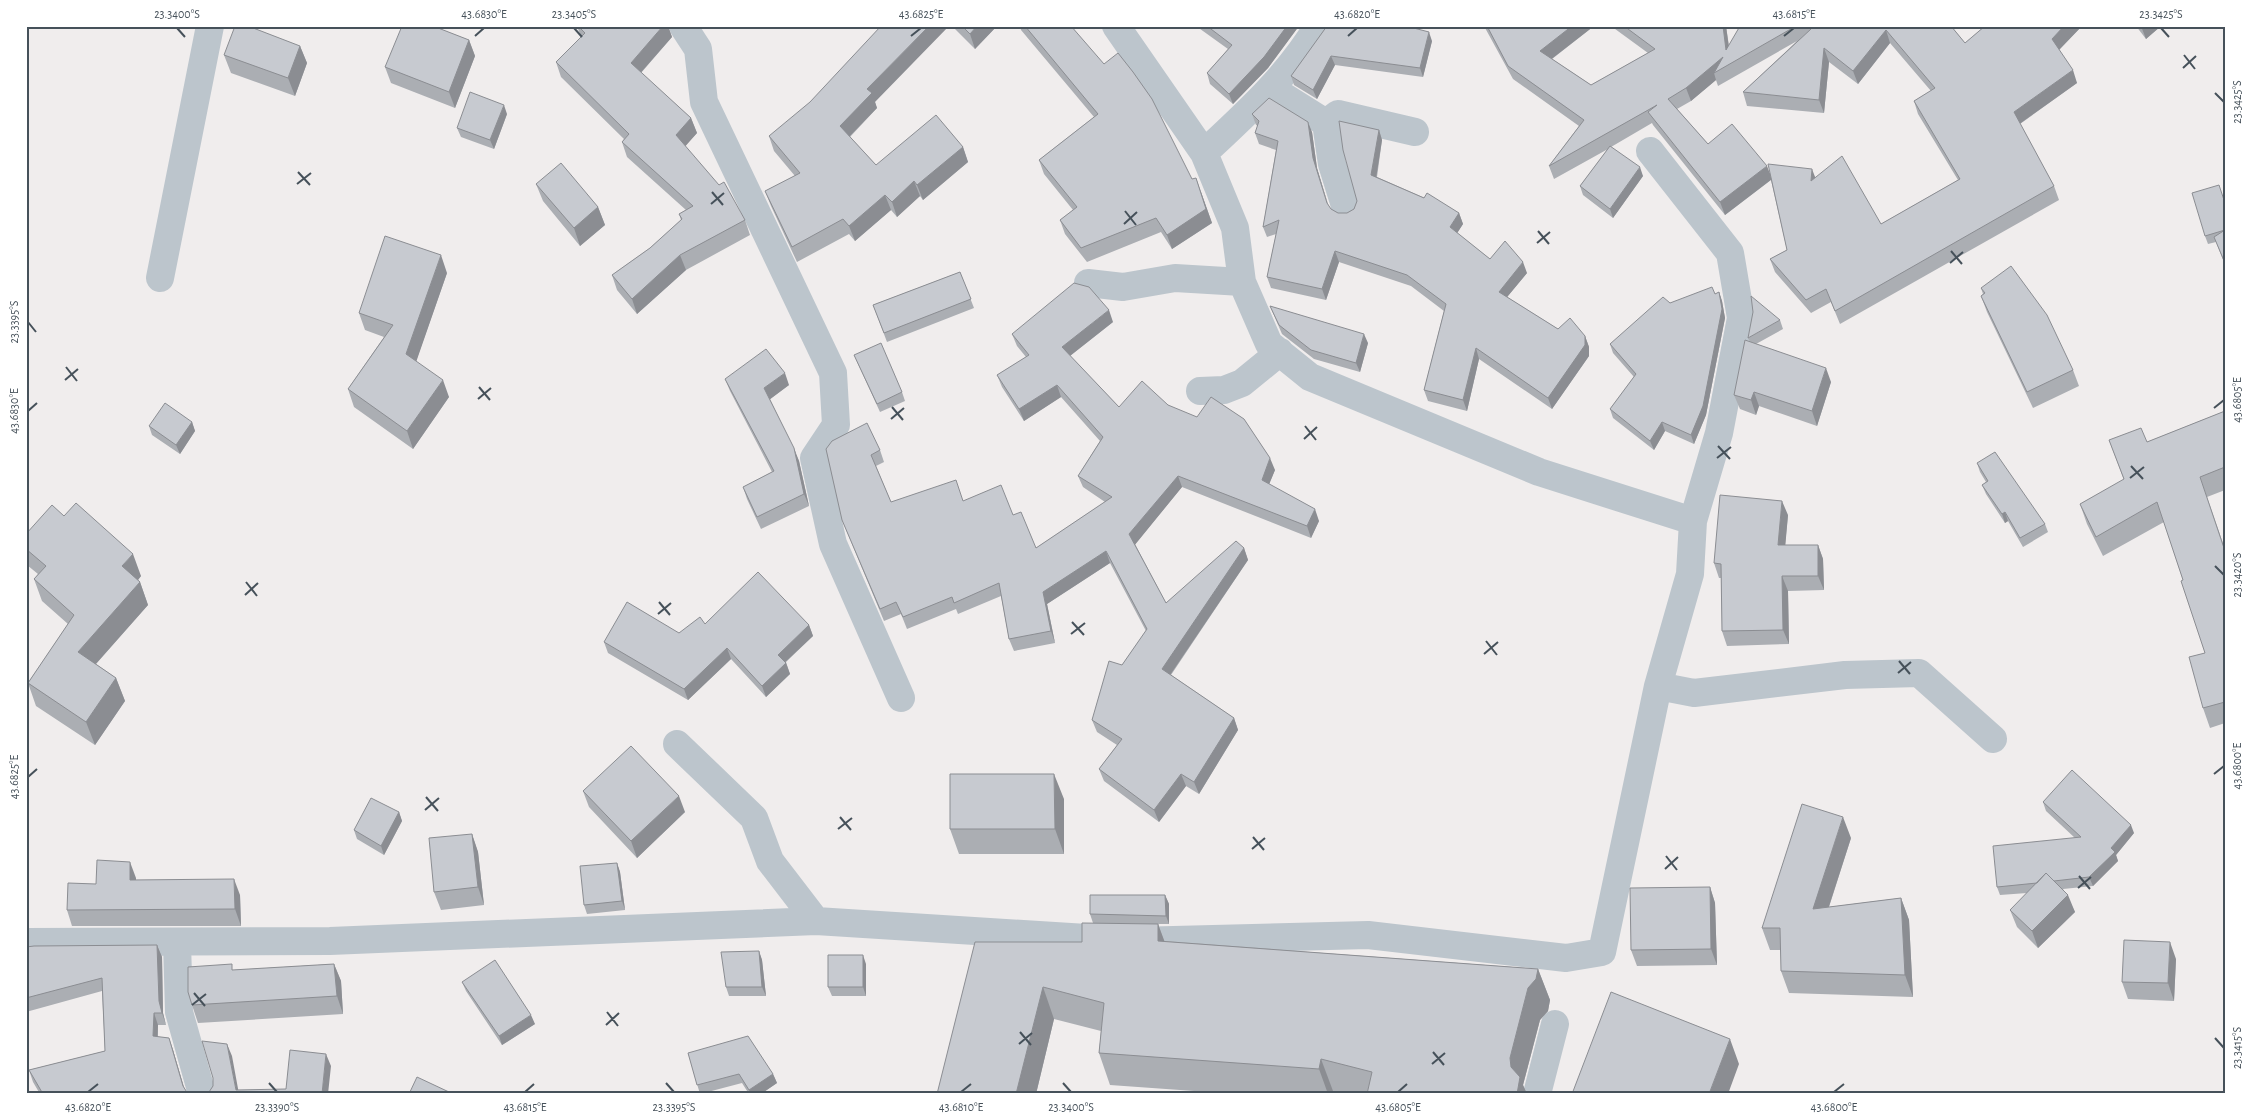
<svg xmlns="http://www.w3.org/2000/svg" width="2251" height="1120" font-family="'Alegreya Sans',sans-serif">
	<rect width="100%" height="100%" fill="#f0eded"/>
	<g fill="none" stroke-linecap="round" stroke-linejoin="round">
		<path stroke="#bcc5cc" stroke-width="28" d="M 683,26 L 698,49 L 704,102 L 833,373 L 836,425 L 814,458 L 833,544 L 901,698
			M 1116,26 L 1204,153 L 1235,228 L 1242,282 L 1269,344 L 1310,377 L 1539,472 L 1693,521
			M 1272,89 L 1326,123 L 1332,164 L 1346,209
			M 1326,123 L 1338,114 L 1415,132
			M 1204,153 C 1247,113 1287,77 1318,26
			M 160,278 L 210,26
			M 1088,283 L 1123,287 L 1175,278 L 1242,282
			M 1200,391 L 1224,390 L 1242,383 L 1280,352
			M 1658,686 L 1694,693 L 1845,675 L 1919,673 L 1993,739
			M 677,744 L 754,818 L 770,861 L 816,921
			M 26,942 L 330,941 L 816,921 L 1134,941 L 1368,935 L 1566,958 L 1602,952 L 1658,686 L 1690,574 L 1693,521 L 1719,433 L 1741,318 L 1730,253 L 1650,151
			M 177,942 L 179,1012 L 202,1094
			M 1537,1094 L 1555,1024"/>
	</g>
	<path fill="#abaeb3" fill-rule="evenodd" d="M 443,26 L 440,29 L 469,40 L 475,56 L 455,108 L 391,83 L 385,67 Z
		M 577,26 L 668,26 L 672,37 L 641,73 L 691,118 L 697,133 L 685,146 L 745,220 L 750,235 L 686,270 L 637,314 L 617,290 L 612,275 L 650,248 L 681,220 L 679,214 L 686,210 L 627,157 L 622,142 L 624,139 L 561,77 L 556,62 L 581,37 Z
		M 952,26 L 997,26 L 975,49 Z
		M 1020,26 L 1071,26 L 1192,179 L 1201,192 L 1212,223 L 1172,249 L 1161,232 L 1087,262 L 1065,234 L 1060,220 L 1073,210 L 1044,174 L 1039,160 L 1094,117 L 1021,30 Z
		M 1196,26 L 1299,26 L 1268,68 L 1233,104 L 1210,84 L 1207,73 L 1228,49 Z
		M 1327,26 L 1432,41 L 1423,77 L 1335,65 L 1317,99 L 1294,85 L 1291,76 Z
		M 1484,26 L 1594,26 L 1552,59 L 1591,85 L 1648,53 L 1611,26 L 1726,26 L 1729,46 L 1740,26 L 1951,26 L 1965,43 L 1985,26 L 2082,26 L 2059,50 L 2077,83 L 2020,124 L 2054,186 L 2059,200 L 1840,324 L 1831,302 L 1811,313 L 1775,272 L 1770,259 L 1787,250 L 1771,180 L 1725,215 L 1653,125 L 1652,123 L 1611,147 L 1643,176 L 1613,218 L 1583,195 L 1580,186 L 1608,149 L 1554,179 L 1549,166 L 1579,126 L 1513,79 ZM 1797,41 L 1743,92 L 1747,106 L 1824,113 L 1829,62 L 1858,84 L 1890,43 L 1931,91 L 1914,101 L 1918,114 L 1958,180 L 1881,224 L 1815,177 L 1770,173 L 1708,144 L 1677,109 L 1691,101 L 1716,80 L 1718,86 Z
		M 2136,26 L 2161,26 L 2146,39 Z
		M 300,46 L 307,63 L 295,96 L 231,73 L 224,55 Z
		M 875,102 L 877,108 L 850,137 L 876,165 L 963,147 L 968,162 L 923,200 L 920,196 L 897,217 L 891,210 L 855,241 L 849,234 L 797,262 L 771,206 L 765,191 L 795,176 L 774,151 L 769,136 Z
		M 507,114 L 494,149 L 461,137 L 457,128 Z
		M 1252,114 L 1312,132 L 1317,168 L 1328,205 L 1331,209 L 1338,213 L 1347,213 L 1354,209 L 1357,201 L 1379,130 L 1382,140 L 1377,177 L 1459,213 L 1463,224 L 1457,233 L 1490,259 L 1527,273 L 1507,297 L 1558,329 L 1585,336 L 1589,347 L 1589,356 L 1552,409 L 1479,359 L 1467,411 L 1428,401 L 1424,390 L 1444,311 L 1411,286 L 1339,262 L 1326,300 L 1271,288 L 1267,277 L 1276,234 L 1267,237 L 1263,227 L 1276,150 L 1259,144 L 1255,133 L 1258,126 L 1256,125 Z
		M 536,184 L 598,207 L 605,225 L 580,246 L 543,201 Z
		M 2225,201 L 2225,265 L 2216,242 L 2208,244 L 2205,236 Z
		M 960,272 L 974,308 L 887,342 L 873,305 Z
		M 447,273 L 416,361 L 449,397 L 413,449 L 354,407 L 348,389 L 384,337 L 365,330 L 359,313 Z
		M 1981,288 L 2073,370 L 2079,386 L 2033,408 L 1987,312 L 1981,296 L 1983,294 Z
		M 1719,292 L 1722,301 L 1725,318 L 1706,415 L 1694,444 L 1665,431 L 1654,450 L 1613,418 L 1610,409 L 1634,377 L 1613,353 L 1610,344 L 1670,303 L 1715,294 Z
		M 1270,306 L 1368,343 L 1360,372 L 1314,359 L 1282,334 Z
		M 1780,320 L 1783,329 L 1756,344 L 1831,382 L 1817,426 L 1759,406 L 1756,415 L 1740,409 L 1734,395 L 1750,342 L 1748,338 Z
		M 1113,322 L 1070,356 L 1119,407 L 1168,405 L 1275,470 L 1269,484 L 1319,521 L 1311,538 L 1182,487 L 1135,544 L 1166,603 L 1244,548 L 1248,560 L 1171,675 L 1234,718 L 1238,730 L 1199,794 L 1186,786 L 1159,822 L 1104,781 L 1099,769 L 1117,745 L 1097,732 L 1092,720 L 1122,665 L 1146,631 L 1110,563 L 1047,604 L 1055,643 L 1014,651 L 1009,639 L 1001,596 L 958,614 L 956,609 L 907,629 L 901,614 L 884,621 L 842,520 L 826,449 L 880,450 L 884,462 L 876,466 L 891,502 L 964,501 L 1013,515 L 1036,548 L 1105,502 L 1083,487 L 1078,476 L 1100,441 L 1061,397 L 1024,421 L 1002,387 L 997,375 L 1026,357 L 1017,346 L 1012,334 Z
		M 854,355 L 902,392 L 905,401 L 880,412 L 858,364 Z
		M 725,379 L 789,385 L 770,399 L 799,461 L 809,506 L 761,529 L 747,499 L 743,487 L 772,472 L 730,391 Z
		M 2225,411 L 2225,490 L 2207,497 L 2225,549 L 2225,723 L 2210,728 L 2203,708 L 2205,653 L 2183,580 L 2164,522 L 2103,556 L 2087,524 L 2080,504 L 2124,480 L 2109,440 L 2147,442 Z
		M 192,422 L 195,431 L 180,454 L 152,435 L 149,426 Z
		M 1977,463 L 2045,524 L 2048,532 L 2023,547 L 2008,521 L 2005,523 L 1986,494 L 1982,485 L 1986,482 L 1980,472 Z
		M 1788,515 L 1785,545 L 1818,545 L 1823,559 L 1824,590 L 1788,591 L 1789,644 L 1727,646 L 1722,631 L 1721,578 L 1719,578 L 1714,563 Z
		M 64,516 L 141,576 L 138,580 L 140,582 L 148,605 L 96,664 L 116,678 L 125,701 L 95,745 L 36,706 L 28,683 L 68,624 L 42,601 L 34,579 L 38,574 L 27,565 L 26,562 L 26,534 Z
		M 705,624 L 809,625 L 813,636 L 786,662 L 790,674 L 766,697 L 731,659 L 688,700 L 608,653 L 604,642 L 679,633 Z
		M 583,791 L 685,812 L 637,858 L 589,807 Z
		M 1064,799 L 1064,854 L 959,854 L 950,829 Z
		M 2043,802 L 2134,833 L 2116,855 L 2118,861 L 2093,886 L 2063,889 L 2075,912 L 2038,948 L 2017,927 L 2010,910 L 2027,893 L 2000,895 L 1997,887 L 2075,838 L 2046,811 Z
		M 399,812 L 402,821 L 384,855 L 357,839 L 354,830 Z
		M 472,834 L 478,852 L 484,905 L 441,910 L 434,892 Z
		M 1851,838 L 1829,907 L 1901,898 L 1909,920 L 1913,997 L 1789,993 L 1781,971 L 1781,950 L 1770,950 L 1762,928 Z
		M 617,863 L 620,872 L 625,910 L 587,914 L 584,905 Z
		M 136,878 L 136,880 L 240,895 L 241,926 L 72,926 L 67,910 L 96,884 Z
		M 1710,887 L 1715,903 L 1717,965 L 1637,966 L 1631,950 Z
		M 1165,895 L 1169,904 L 1169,924 L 1158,924 L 1164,941 L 1538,969 L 1550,1000 L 1548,1011 L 1540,1020 L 1523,1085 L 1527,1094 L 1344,1094 L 1333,1091 L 1332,1094 L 1236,1094 L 1110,1085 L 1099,1053 L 1101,1031 L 1054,1019 L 1036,1094 L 937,1094 L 1082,942 L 1093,923 L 1090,914 Z
		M 157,945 L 162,957 L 163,1013 L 166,1025 L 158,1025 L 158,1037 L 169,1038 L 173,1050 L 184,1089 L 188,1094 L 40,1094 L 33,1082 L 29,1070 L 105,1051 L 102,991 L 26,1012 L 26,947 Z
		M 759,951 L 762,960 L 766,996 L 729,996 L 726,987 Z
		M 2176,959 L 2174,1001 L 2128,999 L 2122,982 Z
		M 334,964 L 341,981 L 343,1014 L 198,1023 L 192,1005 L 234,970 Z
		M 866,964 L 866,996 L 832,996 L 828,987 Z
		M 462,982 L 535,1024 L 502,1045 L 466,991 Z
		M 688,1053 L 773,1074 L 777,1083 L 761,1094 L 749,1094 L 742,1083 L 700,1094 Z"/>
	<path fill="#8b8d92" d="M 425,26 L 443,26 L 429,38 Z
		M 663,26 L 668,26 L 672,37 L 636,78 L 631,63 Z
		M 929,26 L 949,26 L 875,102 L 877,108 L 845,141 L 840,126 L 867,89 Z
		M 977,26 L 997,26 L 975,49 L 970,34 Z
		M 1287,26 L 1299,26 L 1268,68 L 1233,104 L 1229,94 Z
		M 1572,26 L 1594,26 L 1545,64 L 1540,51 Z
		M 1723,26 L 1726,26 L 1731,63 L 1726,50 Z
		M 2064,26 L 2082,26 L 2057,52 L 2052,39 Z
		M 2141,26 L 2161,26 L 2146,39 Z
		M 1886,30 L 1890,43 L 1858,84 L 1853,71 Z
		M 1429,32 L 1432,41 L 1423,77 L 1420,68 Z
		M 469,40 L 475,56 L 455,108 L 449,92 Z
		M 300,46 L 307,63 L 295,96 L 288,78 Z
		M 1824,48 L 1829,62 L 1824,113 L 1819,100 Z
		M 1331,56 L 1335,65 L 1317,99 L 1313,90 Z
		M 1723,57 L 1714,73 L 1716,80 L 1691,101 L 1686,88 Z
		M 2073,70 L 2077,83 L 2018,125 L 2014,112 Z
		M 504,105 L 507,114 L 494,149 L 490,140 Z
		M 691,118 L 697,133 L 682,150 L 676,135 Z
		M 1308,122 L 1312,132 L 1317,168 L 1331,214 L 1313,158 Z
		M 1379,130 L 1382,140 L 1375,185 L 1371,175 Z
		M 963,147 L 968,162 L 923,200 L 917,185 Z
		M 1767,166 L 1772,179 L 1725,215 L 1720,202 Z
		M 1640,167 L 1643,176 L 1613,218 L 1610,209 Z
		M 1812,169 L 1817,182 L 1811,181 Z
		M 1196,178 L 1212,223 L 1172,249 L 1167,235 Z
		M 914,181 L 920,196 L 897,217 L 892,202 Z
		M 885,195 L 891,210 L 855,241 L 849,226 Z
		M 598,207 L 605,225 L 580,246 L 574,228 Z
		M 1459,213 L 1463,224 L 1454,238 L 1450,227 Z
		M 1335,251 L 1339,262 L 1326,300 L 1322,289 Z
		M 441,255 L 447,273 L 413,371 L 406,354 Z
		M 680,255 L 686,270 L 637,314 L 632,299 Z
		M 1523,262 L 1527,273 L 1503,302 L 1499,292 Z
		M 1719,292 L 1722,301 L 1725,318 L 1706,415 L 1694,444 L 1691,435 Z
		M 1109,310 L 1113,322 L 1066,359 L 1062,347 Z
		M 1364,334 L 1368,343 L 1360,372 L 1356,363 Z
		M 1585,336 L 1589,347 L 1589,356 L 1552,409 L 1548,398 Z
		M 1476,348 L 1479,359 L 1467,411 L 1463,400 Z
		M 1826,368 L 1831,382 L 1817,426 L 1812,411 Z
		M 785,373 L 789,385 L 769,400 L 764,388 Z
		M 443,380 L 449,397 L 413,449 L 407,431 Z
		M 1057,385 L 1061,397 L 1024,421 L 1019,409 Z
		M 1754,392 L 1759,406 L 1756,415 L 1751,400 Z
		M 192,422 L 195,431 L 180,454 L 176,445 Z
		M 1662,422 L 1665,431 L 1654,450 L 1650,441 Z
		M 794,448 L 799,461 L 809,506 L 804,494 Z
		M 1270,458 L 1275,470 L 1266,492 L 1262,480 Z
		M 1178,476 L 1182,487 L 1134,546 L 1129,534 Z
		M 1782,501 L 1788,515 L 1784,560 L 1778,545 Z
		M 1315,509 L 1319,521 L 1311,538 L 1307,526 Z
		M 2005,512 L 2008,521 L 2005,523 L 2002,514 Z
		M 1818,545 L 1823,559 L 1824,590 L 1818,576 Z
		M 1244,548 L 1248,560 L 1166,681 L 1162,669 Z
		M 1106,551 L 1110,563 L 1047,604 L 1055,643 L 1051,631 L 1043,592 Z
		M 133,554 L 141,576 L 131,589 L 122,566 Z
		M 1782,576 L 1788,591 L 1789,644 L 1783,630 Z
		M 140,582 L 148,605 L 86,675 L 78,652 Z
		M 809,625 L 813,636 L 782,665 L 778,655 Z
		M 727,648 L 731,659 L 688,700 L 684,689 Z
		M 786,663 L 790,674 L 766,697 L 762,686 Z
		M 116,678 L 125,701 L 95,745 L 86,722 Z
		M 1234,718 L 1238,730 L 1199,794 L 1194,782 Z
		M 1054,774 L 1064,799 L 1064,854 L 1055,829 Z
		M 1181,774 L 1186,786 L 1159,822 L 1154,810 Z
		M 679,796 L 685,812 L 637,858 L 631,841 Z
		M 399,812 L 402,821 L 384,855 L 381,846 Z
		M 1843,817 L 1851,838 L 1821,931 L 1813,909 Z
		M 2131,825 L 2134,833 L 2116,855 L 2118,861 L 2093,886 L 2089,877 L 2111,848 Z
		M 472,834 L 478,852 L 484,905 L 478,887 Z
		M 130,862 L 136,878 L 136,896 L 130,880 Z
		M 617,863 L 620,872 L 625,910 L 622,901 Z
		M 234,879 L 240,895 L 241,926 L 235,909 Z
		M 1710,887 L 1715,903 L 1717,965 L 1711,949 Z
		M 1165,895 L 1169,904 L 1169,924 L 1166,916 Z
		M 2068,895 L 2075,912 L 2038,948 L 2032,931 Z
		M 1901,898 L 1909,920 L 1913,997 L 1905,975 Z
		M 1158,924 L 1170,956 L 1158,941 Z
		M 2170,942 L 2176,959 L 2174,1001 L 2168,983 Z
		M 157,945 L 162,957 L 163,1013 L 166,1025 L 162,1013 L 159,1001 Z
		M 759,951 L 762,960 L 766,996 L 762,987 Z
		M 863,955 L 866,964 L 866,996 L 863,987 Z
		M 334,964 L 341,981 L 343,1014 L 337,996 Z
		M 1538,969 L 1550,1000 L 1548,1011 L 1540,1020 L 1523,1085 L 1527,1094 L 1517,1094 L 1511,1067 L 1510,1058 L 1528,988 Z
		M 1043,987 L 1054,1019 L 1036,1094 L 1016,1094 Z
		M 154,1013 L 158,1025 L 157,1048 L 153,1036 Z
		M 531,1015 L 535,1024 L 502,1045 L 499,1036 Z
		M 169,1038 L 173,1050 L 186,1094 L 183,1086 Z
		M 1730,1039 L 1739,1064 L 1728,1094 L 1709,1094 Z
		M 227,1044 L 232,1056 L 239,1094 L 236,1090 Z
		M 326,1054 L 331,1066 L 328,1094 L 322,1094 Z
		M 1321,1059 L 1333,1091 L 1332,1094 L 1328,1094 L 1319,1069 Z
		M 773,1074 L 777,1083 L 761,1094 L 751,1094 L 749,1090 Z"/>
	<path fill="#c7cad0" stroke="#8b8d92" d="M 235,26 L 248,26 L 300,46 L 288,78 L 224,55 Z
		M 402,26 L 433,26 L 469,40 L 449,92 L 385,67 Z
		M 578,26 L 663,26 L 631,63 L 691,118 L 676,135 L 719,185 L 724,182 L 745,220 L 680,255 L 632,299 L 612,275 L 650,248 L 682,219 L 679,214 L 693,206 L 622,142 L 629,134 L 556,62 L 585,33 Z
		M 881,26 L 929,26 L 867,89 L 872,93 L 840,126 L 876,165 L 936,115 L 963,147 L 917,185 L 914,181 L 892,202 L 885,195 L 849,226 L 843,219 L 792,247 L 765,191 L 800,173 L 769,136 L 810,102 Z
		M 962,26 L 977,26 L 970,34 Z
		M 1025,26 L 1071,26 L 1104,64 L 1118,53 L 1133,72 L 1152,99 L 1192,179 L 1196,178 L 1206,209 L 1167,235 L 1156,218 L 1081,248 L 1060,220 L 1077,207 L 1039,160 L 1098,114 Z
		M 1207,26 L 1287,26 L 1264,57 L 1229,94 L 1207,73 L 1232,45 Z
		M 1327,26 L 1406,26 L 1429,32 L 1420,68 L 1331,56 L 1313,90 L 1291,76 Z
		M 1487,26 L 1572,26 L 1540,51 L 1591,85 L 1655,49 L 1624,26 L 1723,26 L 1726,50 L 1740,26 L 1796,26 L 1714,73 L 1723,57 L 1686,88 L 1668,99 L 1708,144 L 1732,124 L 1767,166 L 1720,202 L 1648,112 L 1657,105 L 1549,166 L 1584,120 L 1508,66 Z
		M 1809,26 L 1951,26 L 1965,43 L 1985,26 L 2064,26 L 2052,39 L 2073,70 L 2014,112 L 2054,186 L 1835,311 L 1826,289 L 1806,300 L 1770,259 L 1787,250 L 1768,164 L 1812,169 L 1811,181 L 1842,156 L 1881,224 L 1960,179 L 1914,101 L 1935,88 L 1886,30 L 1853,71 L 1824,48 L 1819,100 L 1743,92 L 1811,29 Z
		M 470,92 L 504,105 L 490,140 L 457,128 Z
		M 1269,98 L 1308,122 L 1313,158 L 1327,203 L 1331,209 L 1338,213 L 1347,213 L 1354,209 L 1357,201 L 1343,150 L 1339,121 L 1379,130 L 1371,175 L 1424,198 L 1427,193 L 1459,213 L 1450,227 L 1490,259 L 1505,241 L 1523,262 L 1499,292 L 1558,329 L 1570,318 L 1585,336 L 1585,345 L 1548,398 L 1476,348 L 1463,400 L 1424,390 L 1446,304 L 1407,275 L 1335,251 L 1322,289 L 1267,277 L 1279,220 L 1263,227 L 1278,141 L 1255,133 L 1259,121 L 1252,114 Z
		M 1610,146 L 1640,167 L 1610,209 L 1580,186 Z
		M 561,163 L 598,207 L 574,228 L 536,184 Z
		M 2219,185 L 2225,203 L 2225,230 L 2205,236 L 2192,193 Z
		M 2225,230 L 2225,263 L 2214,237 Z
		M 385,236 L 441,255 L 406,354 L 443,380 L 407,431 L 348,389 L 393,325 L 359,313 Z
		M 2011,266 L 2047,315 L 2073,370 L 2027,392 L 1981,296 L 1985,293 L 1981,288 Z
		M 960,272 L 971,299 L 884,333 L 873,305 Z
		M 1074,283 L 1089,287 L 1109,310 L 1062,347 L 1119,407 L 1142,381 L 1168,405 L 1197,417 L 1211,397 L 1244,419 L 1270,458 L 1262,480 L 1315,509 L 1307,526 L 1178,476 L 1129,534 L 1166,603 L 1236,541 L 1244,548 L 1162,669 L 1234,718 L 1194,782 L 1181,774 L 1154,810 L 1099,769 L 1122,739 L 1092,720 L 1109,661 L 1122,665 L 1147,629 L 1106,551 L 1043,592 L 1051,631 L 1009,639 L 999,583 L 954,603 L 952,597 L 903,617 L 896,602 L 880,609 L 842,520 L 826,449 L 832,441 L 867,423 L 880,450 L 871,455 L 891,502 L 956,480 L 963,501 L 1001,485 L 1013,515 L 1021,512 L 1036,548 L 1112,497 L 1078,476 L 1103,437 L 1057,385 L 1019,409 L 997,375 L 1029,355 L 1012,334 Z
		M 1712,287 L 1715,294 L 1719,292 L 1722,309 L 1703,406 L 1691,435 L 1662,422 L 1650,441 L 1610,409 L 1636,374 L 1610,344 L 1663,297 L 1670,303 Z
		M 1751,296 L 1780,320 L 1748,338 L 1753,312 Z
		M 1270,306 L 1364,334 L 1356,363 L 1311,350 L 1279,325 Z
		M 1745,340 L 1826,368 L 1812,411 L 1754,392 L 1751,400 L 1734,395 Z
		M 881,343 L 902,392 L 877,404 L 854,355 Z
		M 766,349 L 785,373 L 764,388 L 794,448 L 804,494 L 757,517 L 743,487 L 774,471 L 725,379 Z
		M 165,403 L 192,422 L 176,445 L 149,426 Z
		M 2225,411 L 2225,467 L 2200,477 L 2225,551 L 2225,702 L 2203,708 L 2189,657 L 2205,653 L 2181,581 L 2183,580 L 2157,502 L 2096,537 L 2080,504 L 2124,479 L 2109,440 L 2141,428 L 2147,442 Z
		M 1995,452 L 2045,524 L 2020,538 L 2005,512 L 2002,514 L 1982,485 L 1988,481 L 1977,463 Z
		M 1720,495 L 1782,501 L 1778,545 L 1818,545 L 1818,576 L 1782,576 L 1783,630 L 1722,631 L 1721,564 L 1714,563 Z
		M 76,503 L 133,554 L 122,566 L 140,582 L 78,652 L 116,678 L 86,722 L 28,683 L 74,615 L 34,579 L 46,566 L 26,549 L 26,534 L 52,505 L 64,516 Z
		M 758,572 L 809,625 L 778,655 L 786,663 L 762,686 L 727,648 L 684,689 L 604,642 L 627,602 L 679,633 L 700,617 L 705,624 Z
		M 631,746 L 679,796 L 631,841 L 583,791 Z
		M 2072,770 L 2131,825 L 2111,848 L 2115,852 L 2089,877 L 2054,881 L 2046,873 L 2037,883 L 1997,887 L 1993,846 L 2081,837 L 2043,802 Z
		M 950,774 L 1054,774 L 1055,829 L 950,829 Z
		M 371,798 L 399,812 L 381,846 L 354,830 Z
		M 1802,804 L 1843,817 L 1813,909 L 1901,898 L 1905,975 L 1781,971 L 1780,928 L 1762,928 Z
		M 472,834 L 478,887 L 434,892 L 429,838 Z
		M 97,860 L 130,862 L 130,880 L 234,879 L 235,909 L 67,910 L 68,883 L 96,884 Z
		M 617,863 L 622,901 L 584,905 L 580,866 Z
		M 2046,873 L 2068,895 L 2032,931 L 2010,910 Z
		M 1710,887 L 1711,949 L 1631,950 L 1630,888 Z
		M 1090,895 L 1165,895 L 1166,916 L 1090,914 Z
		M 1082,923 L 1158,924 L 1158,941 L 1538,969 L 1536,979 L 1528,988 L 1510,1058 L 1511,1067 L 1520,1077 L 1517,1094 L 1367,1094 L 1372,1072 L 1321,1059 L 1319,1069 L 1099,1053 L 1104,1003 L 1043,987 L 1016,1094 L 937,1094 L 975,942 L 1082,942 Z
		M 2124,940 L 2170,942 L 2168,983 L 2122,982 Z
		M 157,945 L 159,1001 L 162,1013 L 154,1013 L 153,1036 L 169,1038 L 183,1086 L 188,1094 L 43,1094 L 29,1070 L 105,1051 L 102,978 L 26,998 L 26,947 L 34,946 Z
		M 759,951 L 762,987 L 726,987 L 721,952 Z
		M 828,955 L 863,955 L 863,987 L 828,987 Z
		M 495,960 L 531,1015 L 499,1036 L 462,982 Z
		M 232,964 L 232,970 L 334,964 L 337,996 L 192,1005 L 188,992 L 188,967 Z
		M 1611,992 L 1730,1039 L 1709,1094 L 1572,1094 Z
		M 748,1036 L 773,1074 L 749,1090 L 739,1074 L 697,1085 L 688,1053 Z
		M 202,1041 L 227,1044 L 236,1090 L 286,1089 L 290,1050 L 326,1054 L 322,1094 L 207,1094 L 209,1092 L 213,1086 L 213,1078 Z
		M 417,1077 L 449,1092 L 448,1094 L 409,1094 Z"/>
	<path fill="none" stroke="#46515a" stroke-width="2" d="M 177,28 L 185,37M 574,28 L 582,37M 2161,28 L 2169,37M 475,36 L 484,28M 911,36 L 921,28M 1348,36 L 1357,28M 1784,36 L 1794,28M 2184,55 L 2195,69M 2183,68 L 2196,56M 2215,93 L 2224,102M 298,172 L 310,185M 297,184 L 311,173M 712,192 L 723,205M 711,204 L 724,193M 1125,211 L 1136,225M 1124,224 L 1137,212M 1538,231 L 1549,244M 1537,243 L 1550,232M 1951,251 L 1962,264M 1950,263 L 1963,252M 28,322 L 36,332M 66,367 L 77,381M 65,380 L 78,369M 479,387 L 490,400M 478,399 L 491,388M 892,407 L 903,420M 2214,408 L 2224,400M 28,411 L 37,403M 891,419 L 904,408M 1305,426 L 1316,440M 1304,439 L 1317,427M 1718,446 L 1730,459M 1717,458 L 1731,447M 2131,466 L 2143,479M 2130,478 L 2144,467M 2215,566 L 2224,575M 246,582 L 257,596M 245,595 L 258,583M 659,602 L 670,615M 658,614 L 671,603M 1072,622 L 1084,635M 1071,634 L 1085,623M 1486,641 L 1497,655M 1484,654 L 1498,642M 1899,661 L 1910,674M 1898,673 L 1911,662M 2214,774 L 2224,766M 28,777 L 37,769M 426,797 L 438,811M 425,810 L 439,798M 840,817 L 851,830M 838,829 L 852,818M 1253,837 L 1264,850M 1252,849 L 1265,838M 1666,856 L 1677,870M 1665,869 L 1678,857M 2079,876 L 2090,889M 2078,888 L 2091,877M 194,993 L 205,1006M 192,1005 L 206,994M 607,1012 L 618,1026M 606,1025 L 619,1013M 1020,1032 L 1031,1045M 2215,1038 L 2224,1048M 1019,1044 L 1032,1033M 1433,1052 L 1444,1065M 1432,1064 L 1445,1053M 269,1083 L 277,1092M 666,1083 L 674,1092M 1063,1083 L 1071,1092M 88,1092 L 98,1084M 525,1092 L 534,1084M 961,1092 L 971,1084M 1398,1092 L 1407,1084M 1834,1092 L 1844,1084"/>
	<rect width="2251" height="1120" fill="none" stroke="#ffffff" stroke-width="55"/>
	<rect x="28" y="28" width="2196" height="1064" fill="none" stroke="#46515a" stroke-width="2"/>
	<g font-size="12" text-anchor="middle" fill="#46515a">
		<text x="177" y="18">23.3400°S</text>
		<text x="484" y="18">43.6830°E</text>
		<text x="574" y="18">23.3405°S</text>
		<text x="921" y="18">43.6825°E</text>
		<text x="1357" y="18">43.6820°E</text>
		<text x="1794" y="18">43.6815°E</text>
		<text x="2161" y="18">23.3425°S</text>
		<text transform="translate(2237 102) rotate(-90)" y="4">23.3425°S</text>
		<text transform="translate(14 322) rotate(-90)" y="4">23.3395°S</text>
		<text transform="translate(2237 400) rotate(-90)" y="4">43.6805°E</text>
		<text transform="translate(14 411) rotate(-90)" y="4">43.6830°E</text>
		<text transform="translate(2237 575) rotate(-90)" y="4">23.3420°S</text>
		<text transform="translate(2237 766) rotate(-90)" y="4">43.6800°E</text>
		<text transform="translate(14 777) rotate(-90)" y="4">43.6825°E</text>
		<text transform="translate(2237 1048) rotate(-90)" y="4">23.3415°S</text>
		<text x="88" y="1111">43.6820°E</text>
		<text x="277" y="1111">23.3390°S</text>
		<text x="525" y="1111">43.6815°E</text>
		<text x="674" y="1111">23.3395°S</text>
		<text x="961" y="1111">43.6810°E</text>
		<text x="1071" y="1111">23.3400°S</text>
		<text x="1398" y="1111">43.6805°E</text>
		<text x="1834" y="1111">43.6800°E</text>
	</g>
</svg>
